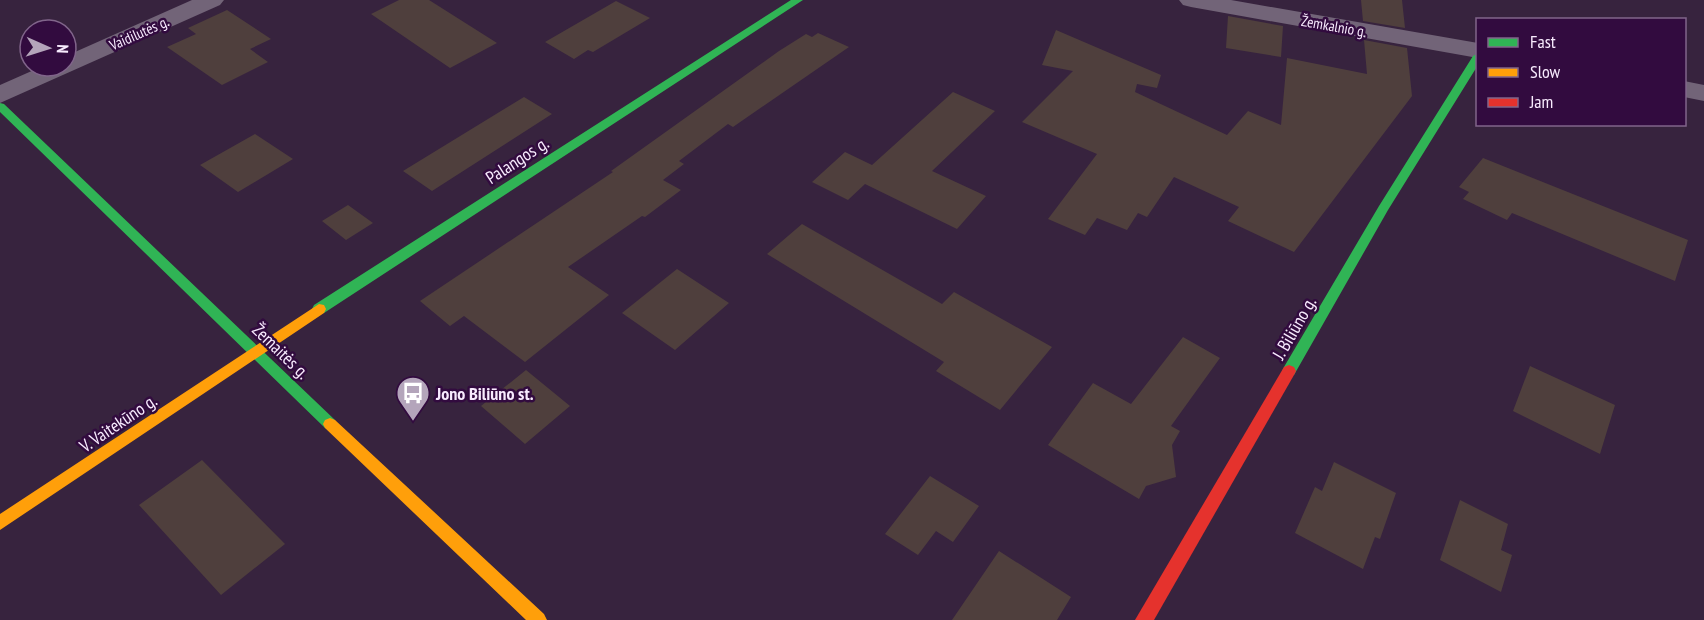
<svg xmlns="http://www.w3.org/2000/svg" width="1704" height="620" font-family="'PT Sans Narrow',sans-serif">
	<rect width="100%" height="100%" fill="#37233e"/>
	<path fill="#4f3f3d" d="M 399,0 L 429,0 L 497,43 L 450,68 L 371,14 Z
		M 1361,0 L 1402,0 L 1405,28 L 1363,21 Z
		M 616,1 L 650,18 L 593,52 L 588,50 L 574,59 L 545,42 Z
		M 227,10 L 271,39 L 250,49 L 268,62 L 222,85 L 167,47 L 196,34 L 188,28 Z
		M 1228,16 L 1283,26 L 1281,57 L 1226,48 Z
		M 1056,30 L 1161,75 L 1157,88 L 1137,84 L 1135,92 L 1227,135 L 1248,111 L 1281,125 L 1287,58 L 1367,74 L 1364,40 L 1407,48 L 1412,96 L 1294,252 L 1228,221 L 1239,207 L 1174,177 L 1147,217 L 1138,213 L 1127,230 L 1097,218 L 1085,235 L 1048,219 L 1097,154 L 1022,122 L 1073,71 L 1042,65 Z
		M 818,33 L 849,47 L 733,127 L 728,124 L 679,161 L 684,164 L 663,180 L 681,190 L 645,217 L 642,216 L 568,267 L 609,295 L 525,362 L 464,316 L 450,326 L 420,301 L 613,172 L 611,171 L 779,51 L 806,34 L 812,37 Z
		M 953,92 L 995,111 L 932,171 L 986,196 L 957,229 L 865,184 L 848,200 L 812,182 L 845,152 L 872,165 Z
		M 524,97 L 552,114 L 432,191 L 403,171 Z
		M 255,134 L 293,159 L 238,192 L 200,165 Z
		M 1483,158 L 1688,240 L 1675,281 L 1512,213 L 1507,220 L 1463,199 L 1469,192 L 1459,187 Z
		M 348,205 L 373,223 L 346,240 L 322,221 Z
		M 802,224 L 942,304 L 954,292 L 1052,347 L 1000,410 L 936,371 L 944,362 L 767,254 Z
		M 677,269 L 729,303 L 675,350 L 622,313 Z
		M 1183,337 L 1220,358 L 1171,426 L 1180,431 L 1172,445 L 1176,477 L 1146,486 L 1139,499 L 1048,445 L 1093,383 L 1131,404 Z
		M 1530,366 L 1615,405 L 1600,454 L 1513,411 Z
		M 526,370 L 570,406 L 525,444 L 481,406 Z
		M 202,460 L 285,544 L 221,595 L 139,505 Z
		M 1334,462 L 1396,493 L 1380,539 L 1375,537 L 1363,569 L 1295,533 L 1315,487 L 1322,491 Z
		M 930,476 L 979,506 L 953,542 L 936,531 L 918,555 L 885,534 Z
		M 1460,500 L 1508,524 L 1501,550 L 1512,555 L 1501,592 L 1440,560 Z
		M 999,551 L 1071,597 L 1057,620 L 952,620 Z"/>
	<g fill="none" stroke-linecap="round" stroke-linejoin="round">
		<path fill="#726478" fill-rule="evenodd" d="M 192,0 L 224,0 L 220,5 L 0,103 L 0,85 L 43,66 L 66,66 L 66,56 Z
			M 1179,0 L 1231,0 L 1478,43 L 1478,58 L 1191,7 L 1183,5 Z
			M 1684,81 L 1704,85 L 1704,101 L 1684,97 Z"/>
		<path fill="#30b455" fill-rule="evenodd" d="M 791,0 L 803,0 L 324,313 L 314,313 L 312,309 L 314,305 Z
			M 1478,53 L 1478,65 L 1388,210 L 1294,375 L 1284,375 L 1282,371 L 1284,367 L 1379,206 L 1473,56 Z
			M 0,103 L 4,104 L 335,420 L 337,424 L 335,428 L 330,430 L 325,428 L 0,112 Z"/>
		<path fill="#ff9f0a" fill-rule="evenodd" d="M 319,304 L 324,305 L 326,309 L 324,313 L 0,530 L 0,514 Z
			M 330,418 L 335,420 L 544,614 L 547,620 L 526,620 L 325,428 L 323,424 L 325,420 Z"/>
		<path fill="#e5322d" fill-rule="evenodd" d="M 1289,365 L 1294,367 L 1296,371 L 1294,375 L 1154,620 L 1135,620 L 1284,367 Z"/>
	</g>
	<defs>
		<g id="bus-pin" transform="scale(1.725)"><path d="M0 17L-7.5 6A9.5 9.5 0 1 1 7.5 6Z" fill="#b4a5bb" stroke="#320b3f"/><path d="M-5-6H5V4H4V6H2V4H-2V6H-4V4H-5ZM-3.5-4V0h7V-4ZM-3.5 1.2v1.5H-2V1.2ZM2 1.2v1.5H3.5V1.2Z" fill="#fff"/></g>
	</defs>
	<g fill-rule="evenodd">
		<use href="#bus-pin" x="413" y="393"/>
	</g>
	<g text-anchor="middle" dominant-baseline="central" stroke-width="5" stroke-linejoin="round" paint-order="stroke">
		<g font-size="15" fill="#f8ebfe" stroke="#320b3f">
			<text transform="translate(1334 26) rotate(10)">Žemkalnio g.</text>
			<text transform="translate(139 33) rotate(-24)">Vaidilutės g.</text>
		</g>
		<g font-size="18" fill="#f8ebfe" stroke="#320b3f">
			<text transform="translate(517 160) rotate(-33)">Palangos g.</text>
			<text transform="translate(1294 328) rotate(-60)">J. Biliūno g.</text>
			<text transform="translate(281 351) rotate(44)">Žemaitės g.</text>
			<text transform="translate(118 423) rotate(-34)">V. Vaitekūno g.</text>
		</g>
		<g font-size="18" font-weight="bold" fill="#f8ebfe" stroke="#320b3f" text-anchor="start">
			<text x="436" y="393">Jono Biliūno st.</text>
		</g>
	</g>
	<rect x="1476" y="18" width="210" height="108" fill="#320b3f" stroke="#81658b" stroke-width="1.5"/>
	<rect x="1488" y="38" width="30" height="9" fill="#30b455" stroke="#81658b" stroke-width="1.5"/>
	<text x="1530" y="48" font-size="18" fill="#f8ebfe">Fast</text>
	<rect x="1488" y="68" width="30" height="9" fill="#ff9f0a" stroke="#81658b" stroke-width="1.5"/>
	<text x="1530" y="78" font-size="18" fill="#f8ebfe">Slow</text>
	<rect x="1488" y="98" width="30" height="9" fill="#e5322d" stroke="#81658b" stroke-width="1.5"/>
	<text x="1530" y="108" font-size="18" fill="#f8ebfe">Jam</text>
	<g transform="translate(48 48) rotate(93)"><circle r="28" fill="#320b3f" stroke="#81658b" stroke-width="1.5"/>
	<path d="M0-4.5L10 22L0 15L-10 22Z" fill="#b4a5bb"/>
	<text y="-9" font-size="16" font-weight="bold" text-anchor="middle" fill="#f8ebfe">N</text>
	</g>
</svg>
